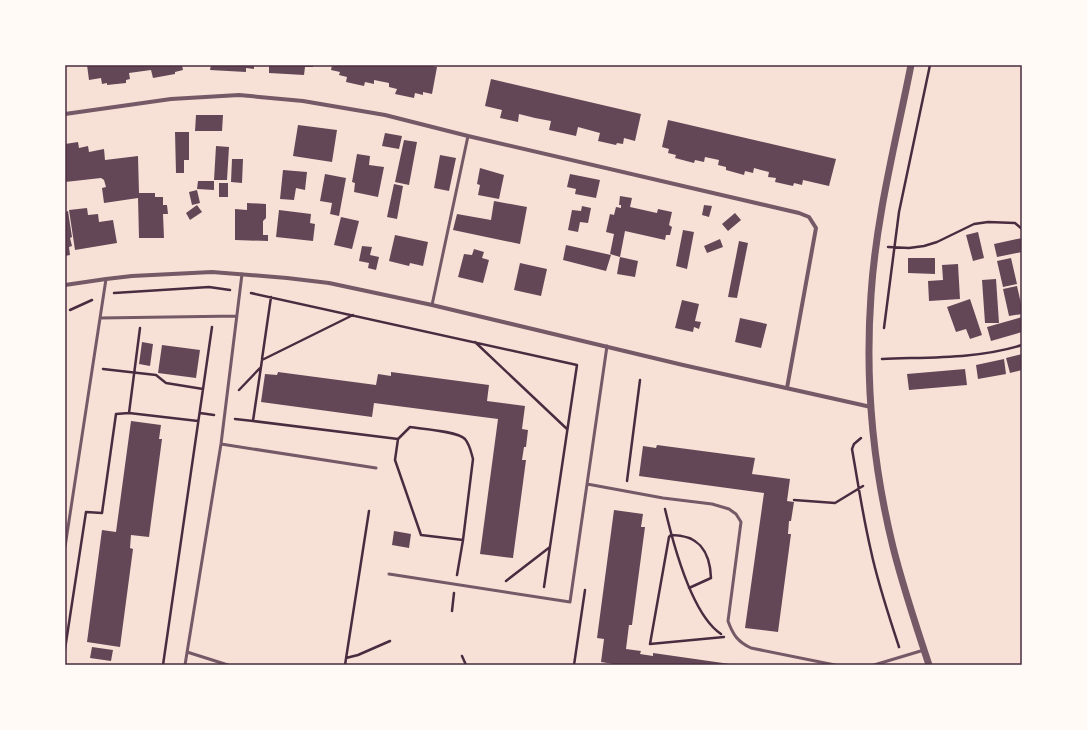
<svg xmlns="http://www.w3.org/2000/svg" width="1087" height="730" font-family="'Source Serif 4',serif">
	<rect width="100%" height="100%" fill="#f7e1d7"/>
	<path fill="#644757" d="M 87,65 L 182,65 L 183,70 L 175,72 L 175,74 L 153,78 L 151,70 L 129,73 L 130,79 L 126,80 L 126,83 L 107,85 L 107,83 L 102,84 L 101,78 L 89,80 Z
		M 211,65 L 254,65 L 254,69 L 246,68 L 246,72 L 210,70 Z
		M 269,65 L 313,65 L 313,67 L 305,67 L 304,75 L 269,73 Z
		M 332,65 L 427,65 L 437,67 L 432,94 L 423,92 L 423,95 L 415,93 L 414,98 L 395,94 L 397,89 L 389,87 L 389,83 L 374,80 L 374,84 L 365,82 L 364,86 L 346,82 L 347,77 L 339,75 L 340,72 L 331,70 Z
		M 491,79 L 641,114 L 635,141 L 624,138 L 623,144 L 617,143 L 616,145 L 598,141 L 600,133 L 578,127 L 576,136 L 549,130 L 551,121 L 535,118 L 519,114 L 518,122 L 500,118 L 502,110 L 485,106 Z
		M 196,115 L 223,115 L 222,131 L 195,131 Z
		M 668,120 L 836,159 L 829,186 L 803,180 L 802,185 L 794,183 L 793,186 L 775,182 L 776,178 L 768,177 L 769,172 L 761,170 L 754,168 L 753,173 L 745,171 L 744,175 L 726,170 L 726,167 L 718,165 L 719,160 L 705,157 L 704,162 L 695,160 L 694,163 L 675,158 L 676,155 L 668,153 L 669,149 L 662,147 Z
		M 298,125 L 337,130 L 332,162 L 293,156 Z
		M 175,132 L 189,132 L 189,160 L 184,160 L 184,173 L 176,173 Z
		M 385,133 L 402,136 L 399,149 L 382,146 Z
		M 404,140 L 417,142 L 409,185 L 395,182 Z
		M 78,142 L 79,148 L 88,146 L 89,152 L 104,149 L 105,160 L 138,156 L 139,193 L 155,193 L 155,197 L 163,197 L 163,205 L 167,205 L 168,214 L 163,214 L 164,238 L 139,238 L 138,198 L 104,203 L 102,188 L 106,187 L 104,180 L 101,178 L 65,182 L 65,144 Z
		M 216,146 L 229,147 L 227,180 L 214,180 Z
		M 357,154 L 370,156 L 369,165 L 384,167 L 378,197 L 354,192 L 355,183 L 352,182 Z
		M 440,155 L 456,158 L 449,191 L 434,188 Z
		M 232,159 L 243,159 L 242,183 L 231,182 Z
		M 480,168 L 504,175 L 499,199 L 478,195 L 480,185 L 477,184 Z
		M 283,170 L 307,172 L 305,190 L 296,188 L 294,200 L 280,199 Z
		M 325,174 L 346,178 L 339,216 L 330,214 L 332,203 L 320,201 Z
		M 570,174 L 600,180 L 596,198 L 575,194 L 576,189 L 567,187 Z
		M 198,181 L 214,181 L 214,190 L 197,189 Z
		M 219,183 L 228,183 L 228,197 L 219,197 Z
		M 394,184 L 403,186 L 397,219 L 387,217 Z
		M 197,190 L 200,203 L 192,205 L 189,192 Z
		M 620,196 L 632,198 L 630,207 L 657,213 L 658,209 L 672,212 L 669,225 L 672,227 L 670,235 L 666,235 L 665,240 L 625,231 L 620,257 L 638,261 L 635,277 L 617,274 L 620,257 L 610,254 L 614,234 L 606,232 L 610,214 L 614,215 L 616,207 L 621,208 L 621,205 L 619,205 Z
		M 494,201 L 527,207 L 520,244 L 453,230 L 457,214 L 491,220 Z
		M 247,203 L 266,204 L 266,218 L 263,221 L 263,235 L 268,235 L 268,241 L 235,240 L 235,209 L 247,210 Z
		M 197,205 L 202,212 L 190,220 L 186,213 Z
		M 704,205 L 712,206 L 709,217 L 702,215 Z
		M 582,206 L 591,208 L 588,223 L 580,222 L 578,232 L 568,230 L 572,210 L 581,211 Z
		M 87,208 L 88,215 L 98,214 L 99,222 L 113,220 L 117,243 L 75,250 L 69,210 Z
		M 279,210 L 311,214 L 310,223 L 315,224 L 313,241 L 276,237 Z
		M 68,211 L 72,237 L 70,238 L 72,246 L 69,247 L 70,255 L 65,256 L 65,212 Z
		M 735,213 L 741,220 L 728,231 L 722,224 Z
		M 341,217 L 359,221 L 352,249 L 334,245 Z
		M 683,230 L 694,232 L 687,269 L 676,266 Z
		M 978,232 L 984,258 L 973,261 L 966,235 Z
		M 395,235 L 428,242 L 423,266 L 410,263 L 409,266 L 389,261 Z
		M 1022,238 L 1022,252 L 997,257 L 994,244 Z
		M 720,239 L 723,247 L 707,253 L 704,246 Z
		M 739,241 L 748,243 L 737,298 L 728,297 Z
		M 566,245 L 611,255 L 606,271 L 563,260 Z
		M 362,246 L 372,247 L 370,255 L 379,257 L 376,270 L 368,268 L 369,263 L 359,261 Z
		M 474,249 L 484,252 L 482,258 L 489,260 L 483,283 L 458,277 L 464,254 L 472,255 Z
		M 908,258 L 935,258 L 935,274 L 908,273 Z
		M 1011,258 L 1017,284 L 1003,287 L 997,261 Z
		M 520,263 L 547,269 L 541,296 L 514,290 Z
		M 958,264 L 960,299 L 929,301 L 928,281 L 943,280 L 942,265 Z
		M 996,279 L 999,323 L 985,323 L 982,280 Z
		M 1017,286 L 1022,308 L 1022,314 L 1009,316 L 1003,289 Z
		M 970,299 L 982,335 L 970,339 L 966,329 L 956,332 L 947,307 Z
		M 682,300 L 699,304 L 695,321 L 701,322 L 699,329 L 694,327 L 693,332 L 675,328 Z
		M 1022,317 L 1022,332 L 991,341 L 987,327 Z
		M 740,318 L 767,324 L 761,348 L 735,342 Z
		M 142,342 L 153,344 L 150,366 L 139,364 Z
		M 162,345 L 200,350 L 196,378 L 158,373 Z
		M 1022,354 L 1022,370 L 1010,373 L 1006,358 Z
		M 1004,359 L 1006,374 L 978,379 L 976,365 Z
		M 965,369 L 967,385 L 909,390 L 907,374 Z
		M 278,372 L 376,385 L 378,374 L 391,376 L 391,372 L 489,385 L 487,401 L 525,406 L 522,429 L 528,430 L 526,447 L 524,447 L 522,460 L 526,460 L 513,558 L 480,554 L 498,419 L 374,403 L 372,417 L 261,402 L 265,374 L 277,375 Z
		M 131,421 L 161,425 L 159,439 L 162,439 L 149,537 L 131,535 L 130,548 L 133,549 L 120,647 L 87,642 L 102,530 L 116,532 Z
		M 657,445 L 755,458 L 752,474 L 790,479 L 787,501 L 794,502 L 791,521 L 789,521 L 788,534 L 791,534 L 778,632 L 745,628 L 764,493 L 639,476 L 643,446 L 656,448 Z
		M 614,510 L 643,514 L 641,527 L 645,527 L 632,625 L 629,625 L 626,649 L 641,651 L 640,654 L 653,656 L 653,653 L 737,665 L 619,665 L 601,662 L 604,639 L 597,638 Z
		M 394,531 L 411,534 L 409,548 L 392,545 Z
		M 92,647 L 113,650 L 111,661 L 90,658 Z"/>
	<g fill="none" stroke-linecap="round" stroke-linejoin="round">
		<path stroke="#4a2c40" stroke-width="2.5" d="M 888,247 L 909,248 L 924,246 L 937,242 L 974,224 L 988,222 L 1015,223 L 1022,229
			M 114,293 L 209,287 L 230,290
			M 251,293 L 577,365 L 544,587
			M 70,310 L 92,300
			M 884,328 L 899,212 L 930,65
			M 475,342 L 567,429
			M 262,359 L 271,297
			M 882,359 C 929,357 977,359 1022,345
			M 103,369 L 156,375 L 166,383 L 203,389
			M 239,390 L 260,368
			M 129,413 L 198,421
			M 200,413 L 214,415
			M 235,419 L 253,421 L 262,360 L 353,315
			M 253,421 L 398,439 L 395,460 L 421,535 L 463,540
			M 861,438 L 854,444 L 852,449 C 858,483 863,517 871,551 C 878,584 889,616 899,647
			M 398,439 L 410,427 C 422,429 457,431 465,439 C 470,445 471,452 473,459 L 463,540 L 457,575
			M 627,481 L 640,380
			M 794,500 L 835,503 L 863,486
			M 665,509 C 673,543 691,614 721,634
			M 506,581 L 550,547
			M 689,588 L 711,578 C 710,551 699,535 671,535 L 669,537 L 650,644 L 724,637
			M 452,611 L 454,593
			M 65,649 L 86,512 L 102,513 L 116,414 L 129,413 L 140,328
			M 462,656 L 466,665
			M 346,658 L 358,655 L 390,641
			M 163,665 L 212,327
			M 345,665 L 369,511
			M 574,665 L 585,590"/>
		<path stroke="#755966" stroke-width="3" d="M 432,305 L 468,136
			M 100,318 L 237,316
			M 221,444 L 376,468
			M 587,484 L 663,498 L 712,504 L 729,509 L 736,514 L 741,522 L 728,621 C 733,635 738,642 751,648 L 835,665
			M 65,547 L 106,279
			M 389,574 L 570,602 L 607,346
			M 187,652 L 228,665
			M 185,665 L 221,444 L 242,274
			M 874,665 L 924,650"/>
		<path stroke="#755966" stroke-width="4" d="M 65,114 L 171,99 L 239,95 L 303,101 L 385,115 L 468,136 L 799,213 L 809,217 L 816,228 L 787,388
			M 65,285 L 106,279 L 132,276 L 212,272 L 287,278 L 329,283 L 432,305 L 683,365 L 871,407"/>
		<path stroke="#755966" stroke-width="7" d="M 911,65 C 896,141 876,217 871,295 C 865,379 873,466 893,547 C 903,587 916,626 929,665"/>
	</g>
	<rect width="1087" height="730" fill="none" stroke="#fffaf5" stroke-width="132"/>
	<rect x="66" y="66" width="955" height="598" fill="none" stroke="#4a2c40" stroke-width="1.5"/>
</svg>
